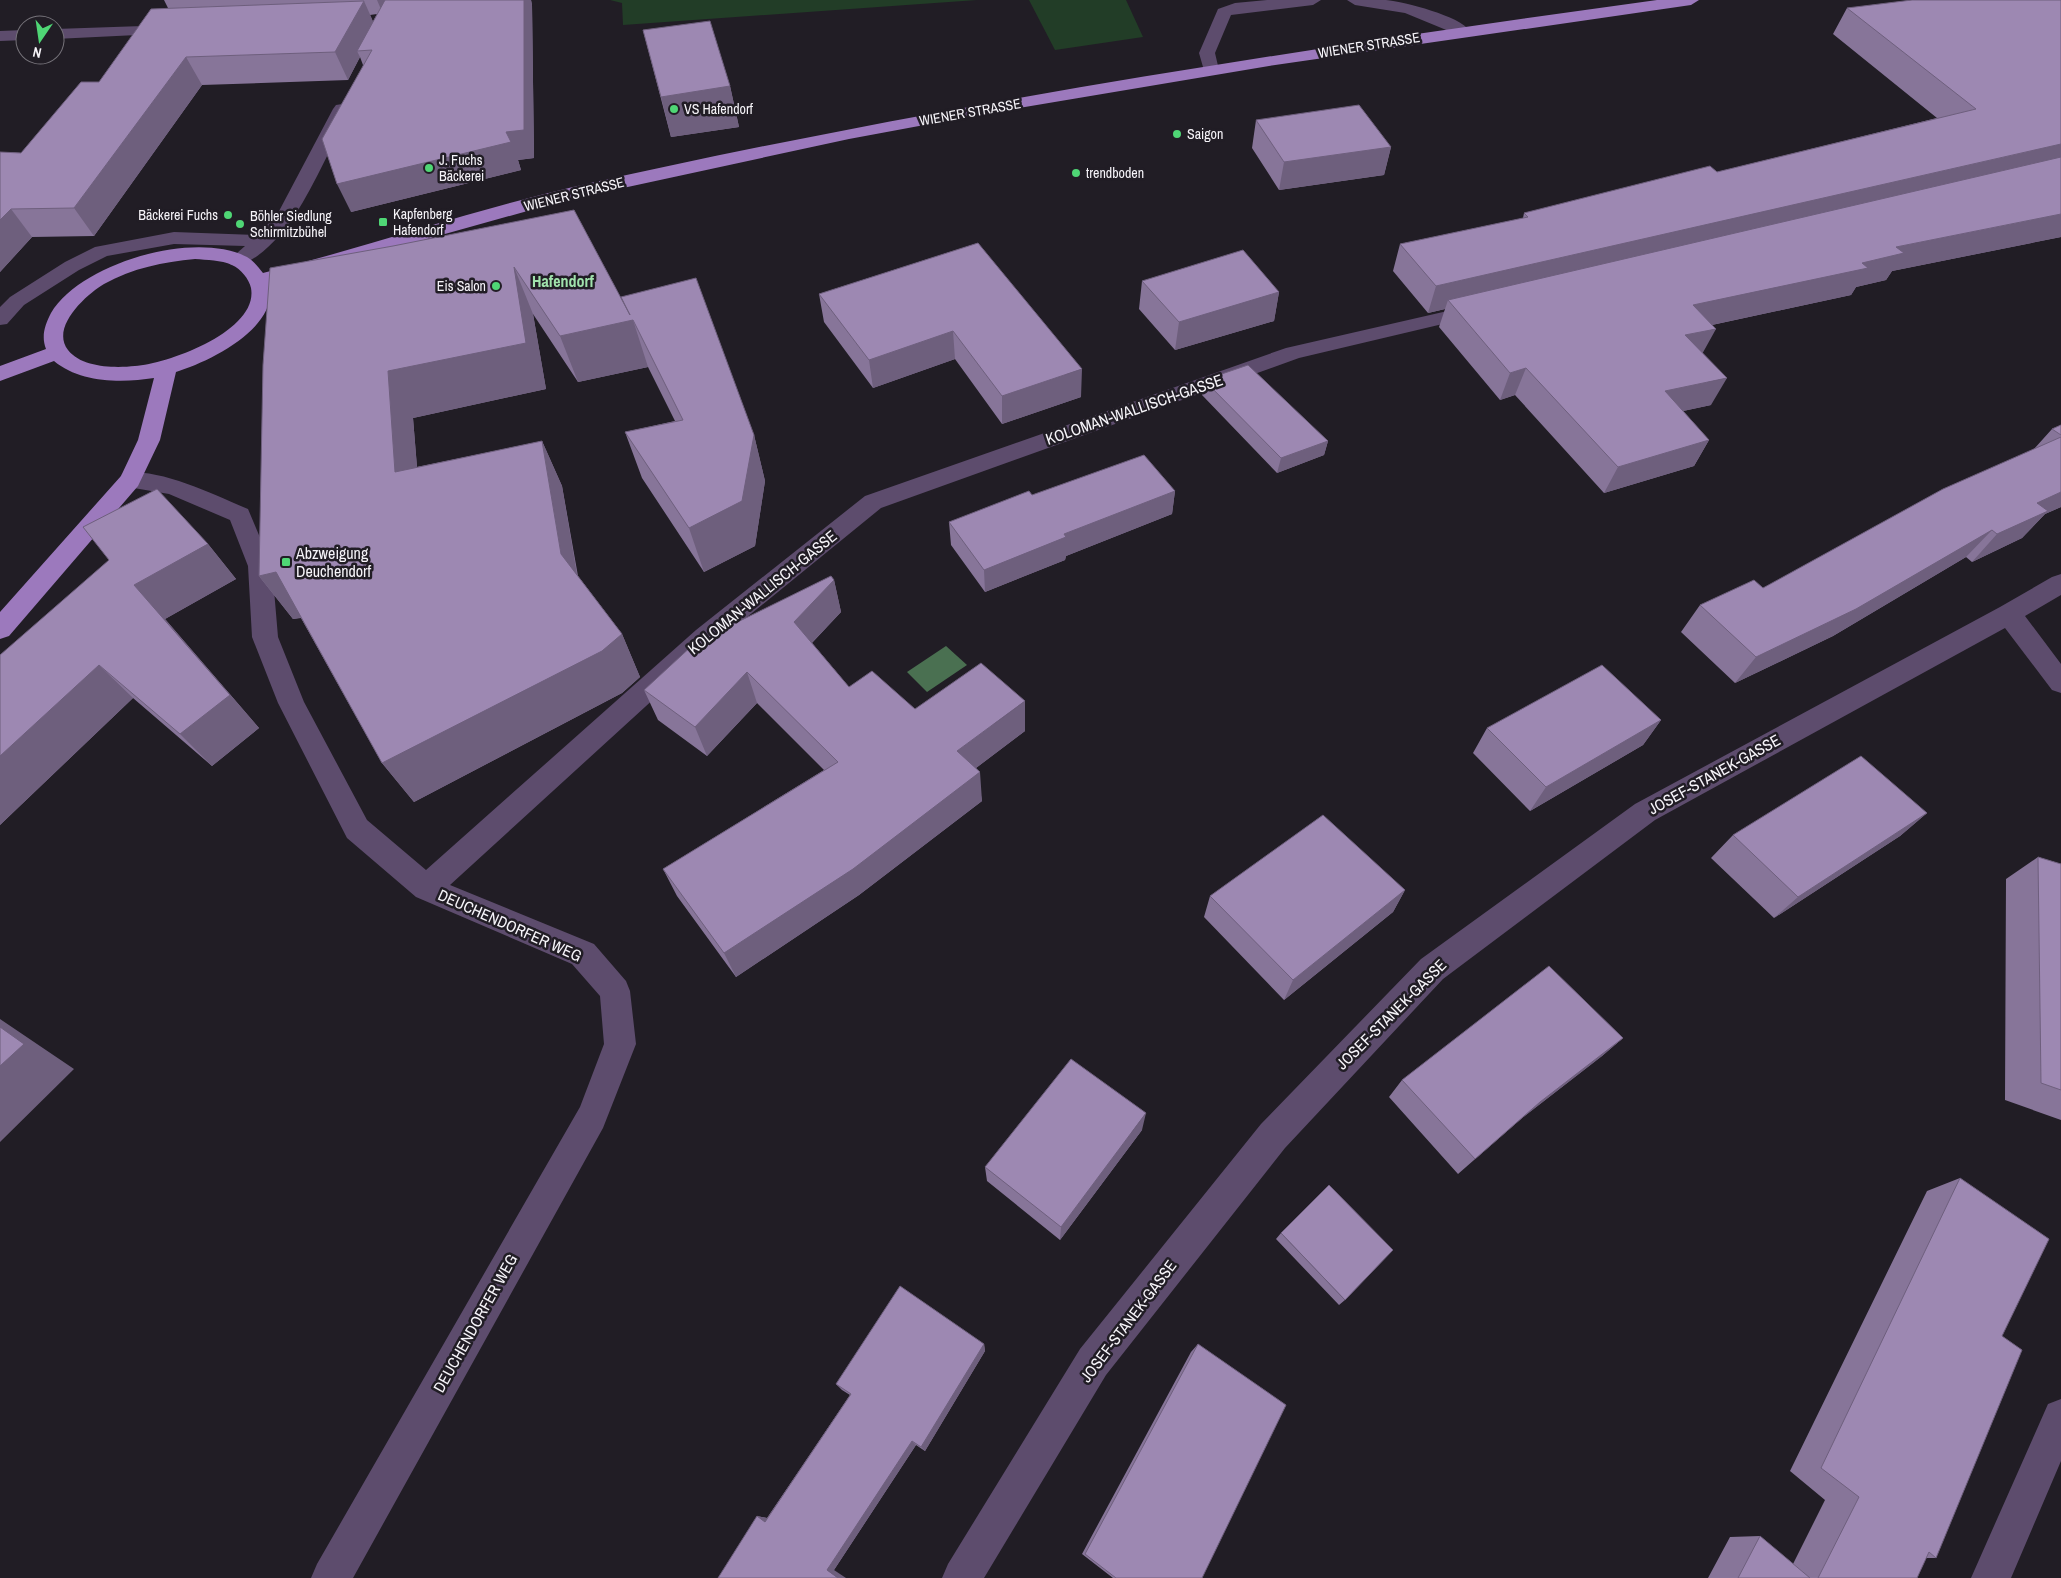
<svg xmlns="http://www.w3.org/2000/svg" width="2061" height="1578" font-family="'Archivo Narrow',sans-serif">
	<rect width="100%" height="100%" fill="#211d25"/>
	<path fill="#223d27" d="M 610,0 L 977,0 L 623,25 L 622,3 Z
		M 1029,0 L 1126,0 L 1143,37 L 1055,50 Z"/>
	<path fill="#4a7051" d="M 946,646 L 967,665 L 927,692 L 907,672 Z"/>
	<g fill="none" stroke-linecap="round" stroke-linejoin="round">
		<path fill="#5d4c6d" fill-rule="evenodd" d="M 1267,0 L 1321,0 L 1313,5 L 1231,15 L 1215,53 L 1219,70 L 1217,74 L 1205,74 L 1199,53 L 1218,9 L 1235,3 Z
			M 1347,0 C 1360,0 1374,0 1386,0 C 1405,2 1460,16 1470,31 L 1462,36 L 1456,34 L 1405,13 L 1355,5 Z
			M 172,25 L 178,27 L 180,30 L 178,33 L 55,39 L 55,29 Z
			M 25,30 L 25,40 L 0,41 L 0,31 Z
			M 342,104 L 348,105 L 351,109 C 332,144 316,182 295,215 C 285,232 251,270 231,265 L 228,261 L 245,246 L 174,244 L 107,256 L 79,270 L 24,305 L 7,324 L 0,325 L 0,307 L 10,297 L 65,262 L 95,247 L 174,232 L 258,235 L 278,213 L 333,109 L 336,105 Z
			M 1478,304 L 1485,306 L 1488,310 L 1485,314 L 1299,358 L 881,508 L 714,644 L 450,885 L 594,944 L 626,981 L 630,991 L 636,1044 L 603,1128 L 353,1578 L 311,1578 L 317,1564 L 580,1107 L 604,1044 L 600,996 L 572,964 L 416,897 L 347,838 L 278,703 L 252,637 L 248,566 L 230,520 L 169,494 L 122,486 L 119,480 L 122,474 C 155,465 217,496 248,509 L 272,566 L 278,637 L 304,702 L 367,820 L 426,870 L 696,630 L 865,496 L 1286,348 Z
			M 2061,574 L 2061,595 L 2025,616 L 2061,664 L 2061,693 L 2052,690 L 2005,628 L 1655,820 L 1443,979 L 1285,1148 L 1106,1375 L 984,1578 L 942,1578 L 948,1564 L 1080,1349 L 1261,1124 L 1421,959 L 1635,804 L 2000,607 L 2052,577 Z
			M 2061,1399 L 2061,1461 L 2011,1578 L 1971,1578 L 2048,1404 Z"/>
		<path fill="#9c79bd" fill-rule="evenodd" d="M 1657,0 L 1699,0 L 1691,5 L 1269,66 L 989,113 L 849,139 L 563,201 L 270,283 C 279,328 211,361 176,372 L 160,440 L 138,486 L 9,636 L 0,639 L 0,612 L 121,476 L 138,440 L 154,378 C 122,383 80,383 54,361 L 0,381 L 0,366 L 46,349 C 41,336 45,325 51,313 C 81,263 194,230 247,257 C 254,261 258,267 263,273 C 367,247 469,211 573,187 C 931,106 1293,50 1657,0 ZM 195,259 C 207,260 221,260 232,265 C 241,269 249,279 251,288 C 259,331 168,364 135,366 C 115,368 82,368 68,350 C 50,327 87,294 104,284 C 133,268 163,262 195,259 Z"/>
	</g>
	<path fill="#877599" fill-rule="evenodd" d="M 164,0 L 531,0 L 532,5 L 534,158 L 518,160 L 521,170 L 351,212 L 363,65 L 360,57 L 348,80 L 202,85 L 94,236 L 32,237 L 0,272 L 0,152 L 21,153 L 99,82 L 168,8 ZM 377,14 L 373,22 L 370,15 Z
		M 2061,0 L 2061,237 L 1892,271 L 1886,280 L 1856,287 L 1851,295 L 1712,325 L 1702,353 L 1711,405 L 1683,411 L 1709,440 L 1694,466 L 1604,493 L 1515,395 L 1500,400 L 1439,327 L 1445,309 L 1428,313 L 1393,271 L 1400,244 L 1523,218 L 1524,213 L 1717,172 L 1937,118 L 1833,34 L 1847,8 Z
		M 643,30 L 730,86 L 739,127 L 671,137 Z
		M 1256,120 L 1391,147 L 1384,175 L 1279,190 L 1252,148 Z
		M 574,210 L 622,300 L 754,435 L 765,481 L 755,546 L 704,572 L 642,478 L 625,432 L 675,421 L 648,367 L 578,382 L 533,314 L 546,389 L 413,418 L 417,467 L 542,441 L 562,486 L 578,576 L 622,634 L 640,677 L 622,693 L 414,802 L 382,763 L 301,618 L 293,619 L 259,576 L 393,246 Z
		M 978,243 L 1081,397 L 1002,424 L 955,359 L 873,388 L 824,322 L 819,294 Z
		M 1142,281 L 1279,292 L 1274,321 L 1175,350 L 1139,309 Z
		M 1204,380 L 1328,441 L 1324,455 L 1277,473 L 1202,395 Z
		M 2061,425 L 2061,507 L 2045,514 L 2022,538 L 1972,562 L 1966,557 L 1833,636 L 1735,683 L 1681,632 L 1700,605 L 1763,588 L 2034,449 L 2052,429 Z
		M 1175,491 L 1172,514 L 1066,556 L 1065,560 L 985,592 L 951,545 L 949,522 L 1032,495 Z
		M 208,544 L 236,579 L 165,619 L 259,728 L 212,766 L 133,698 L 0,825 L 0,655 Z
		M 834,580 L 841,612 L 812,643 L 849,687 L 915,709 L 1025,731 L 976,768 L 982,801 L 859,895 L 736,977 L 677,896 L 663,869 L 824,770 L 757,703 L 707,756 L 658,720 L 644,690 Z
		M 1661,720 L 1643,745 L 1530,811 L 1473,753 L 1487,728 Z
		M 1927,813 L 1900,836 L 1774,918 L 1711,858 L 1733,835 Z
		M 2038,857 L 2061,864 L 2061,1120 L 2005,1100 L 2006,879 Z
		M 1405,890 L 1393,912 L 1284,1000 L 1204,917 L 1210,896 Z
		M 1623,1038 L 1602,1056 L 1522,1118 L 1458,1174 L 1389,1097 L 1402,1080 Z
		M 1142,1130 L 1060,1240 L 987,1181 L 985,1167 Z
		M 1960,1178 L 2002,1336 L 1936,1558 L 1926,1558 L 1917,1578 L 1708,1578 L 1730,1537 L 1760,1536 L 1793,1564 L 1825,1500 L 1790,1471 L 1927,1191 Z
		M 1281,1233 L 1345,1300 L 1339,1305 L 1276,1239 Z
		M 984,1344 L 985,1351 L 925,1451 L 916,1445 L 834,1570 L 757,1516 L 767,1518 L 850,1395 L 842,1390 L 836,1384 Z
		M 1198,1344 L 1202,1578 L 1113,1578 L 1082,1554 L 1191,1352 Z"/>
	<path fill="#6e5f7d" d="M 377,0 L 389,0 L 383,14 Z
		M 524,0 L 531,0 L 532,5 L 534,158 L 518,160 L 521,170 L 351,212 L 337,184 L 506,132 Z
		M 364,1 L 376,28 L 357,51 L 360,57 L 348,80 L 335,52 Z
		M 186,57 L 202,85 L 94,236 L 74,208 Z
		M 730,86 L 739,127 L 671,137 L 661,97 Z
		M 2061,144 L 2061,166 L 1448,300 L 1445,309 L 1428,313 L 1436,286 Z
		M 1391,147 L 1384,175 L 1279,190 L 1284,162 Z
		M 11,209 L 32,237 L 0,272 L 0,220 Z
		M 2061,214 L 2061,237 L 1892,271 L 1886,280 L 1856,287 L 1851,295 L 1679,332 L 1693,305 L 1862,263 L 1896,247 Z
		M 514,267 L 533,314 L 546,389 L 413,418 L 421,517 L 395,472 L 388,371 Z
		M 1279,292 L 1274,321 L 1175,350 L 1179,322 Z
		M 633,320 L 648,367 L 578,382 L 560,336 Z
		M 1716,329 L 1701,356 L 1685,335 Z
		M 953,331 L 955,359 L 873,388 L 869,360 Z
		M 1526,368 L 1515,395 L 1500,400 L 1510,373 Z
		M 1082,369 L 1081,397 L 1002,424 L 1002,396 Z
		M 1727,378 L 1711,405 L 1651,418 L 1665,391 Z
		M 754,435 L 765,481 L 755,546 L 704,572 L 689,528 Z
		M 1709,440 L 1694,466 L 1604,493 L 1618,467 Z
		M 542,441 L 562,486 L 581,598 L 561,554 Z
		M 1328,441 L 1324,455 L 1277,473 L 1281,458 Z
		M 1175,491 L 1172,514 L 1066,556 L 1065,560 L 985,592 L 984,570 L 1064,534 Z
		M 2061,492 L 2061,507 L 2045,514 L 2022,538 L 1972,562 L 1997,534 L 2037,503 Z
		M 1992,530 L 1966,557 L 1833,636 L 1735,683 L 1756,657 Z
		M 208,544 L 236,579 L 165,619 L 259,728 L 212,766 L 180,734 L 134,585 Z
		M 276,572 L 309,616 L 293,619 L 259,576 Z
		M 834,580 L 841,612 L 802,653 L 794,622 Z
		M 622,634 L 640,677 L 622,693 L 414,802 L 382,763 Z
		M 99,665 L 133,698 L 0,825 L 0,756 Z
		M 747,672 L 757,703 L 707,756 L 695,727 Z
		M 1025,701 L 1025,731 L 960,780 L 957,751 Z
		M 1661,720 L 1643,745 L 1530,811 L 1546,787 Z
		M 980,772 L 982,801 L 859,895 L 736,977 L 724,953 Z
		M 1927,813 L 1900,836 L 1774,918 L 1798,897 Z
		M 1405,890 L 1393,912 L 1284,1000 L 1293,980 Z
		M 0,1019 L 74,1069 L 0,1142 Z
		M 1623,1038 L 1602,1056 L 1522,1118 L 1458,1174 L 1540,1102 Z
		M 1146,1113 L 1142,1130 L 1060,1240 L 1061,1227 Z
		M 984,1344 L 985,1351 L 925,1451 L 921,1447 Z
		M 912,1441 L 916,1445 L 834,1570 L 846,1578 L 838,1578 L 827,1570 Z
		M 757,1516 L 767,1518 L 774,1524 L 765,1522 Z"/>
	<path fill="#9d88b2" stroke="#6e5f7d" d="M 385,0 L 524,0 L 524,130 L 506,132 L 511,142 L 337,184 L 322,139 L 372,50 L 357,51 Z
		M 1912,0 L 2061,0 L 2061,144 L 1436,286 L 1400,244 L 1528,217 L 1524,213 L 1710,166 L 1717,172 L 1976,109 L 1847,8 Z
		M 364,1 L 335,52 L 186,57 L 74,208 L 11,209 L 0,220 L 0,152 L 21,153 L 81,82 L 99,82 L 151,9 Z
		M 710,21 L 730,86 L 661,97 L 643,30 Z
		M 1359,105 L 1391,147 L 1284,162 L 1256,120 Z
		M 2061,157 L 2061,214 L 1896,247 L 1904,253 L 1862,263 L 1868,268 L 1693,305 L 1716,329 L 1685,335 L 1727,378 L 1665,391 L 1709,440 L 1618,467 L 1526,368 L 1510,373 L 1448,300 Z
		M 574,210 L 630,315 L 621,297 L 696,278 L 754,435 L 742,501 L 689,528 L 625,432 L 683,420 L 633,320 L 560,336 L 514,267 L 526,343 L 388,371 L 395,472 L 542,441 L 561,554 L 622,634 L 602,651 L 382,763 L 276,572 L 259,576 L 263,365 L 270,268 L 393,246 Z
		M 978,243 L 1082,369 L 1002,396 L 953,331 L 869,360 L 819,294 Z
		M 1243,250 L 1279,292 L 1179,322 L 1142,281 Z
		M 1248,365 L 1328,441 L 1281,458 L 1204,380 Z
		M 2061,425 L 2061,435 L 2052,429 Z
		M 2061,437 L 2061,492 L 2037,503 L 2048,511 L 1997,534 L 1992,530 L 1856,609 L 1756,657 L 1700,605 L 1754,580 L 1763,588 L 1943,489 Z
		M 1144,455 L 1175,491 L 1064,534 L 1066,537 L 984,570 L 949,522 L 1029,491 L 1032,495 Z
		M 157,489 L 208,544 L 134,585 L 230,695 L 180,734 L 99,665 L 0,756 L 0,655 L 109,560 L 83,527 Z
		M 831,576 L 834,580 L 794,622 L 849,687 L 872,671 L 915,709 L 981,663 L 1025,701 L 957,751 L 980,772 L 853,869 L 724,953 L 663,869 L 838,762 L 747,672 L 695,727 L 644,690 L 695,643 Z
		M 1602,665 L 1661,720 L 1546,787 L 1487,728 Z
		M 1861,756 L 1927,813 L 1798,897 L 1733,835 Z
		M 1323,815 L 1405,890 L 1293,980 L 1210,896 Z
		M 2038,857 L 2061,864 L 2061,1090 L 2041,1083 Z
		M 1549,966 L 1623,1038 L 1540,1102 L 1475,1159 L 1402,1080 Z
		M 0,1027 L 24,1044 L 0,1066 Z
		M 1071,1059 L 1146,1113 L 1061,1227 L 985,1167 Z
		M 1960,1178 L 2049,1239 L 2002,1336 L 2022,1350 L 1936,1558 L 1929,1552 L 1917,1578 L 1818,1578 L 1859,1497 L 1821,1468 Z
		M 1329,1185 L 1393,1250 L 1345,1300 L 1281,1233 Z
		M 900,1286 L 984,1344 L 921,1447 L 912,1441 L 827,1570 L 838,1578 L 718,1578 L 757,1516 L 765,1522 L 851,1394 L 836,1384 Z
		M 1198,1344 L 1286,1405 L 1202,1578 L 1116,1578 L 1085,1554 Z
		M 1760,1536 L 1810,1578 L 1738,1578 Z"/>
	<g fill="#4fd675" stroke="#211d25" stroke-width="2">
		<circle cx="674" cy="109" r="5"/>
		<circle cx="1177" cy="134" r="5"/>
		<circle cx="429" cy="168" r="5"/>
		<circle cx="1076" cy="173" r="5"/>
		<circle cx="228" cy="215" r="5"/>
		<rect x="378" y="217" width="10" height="10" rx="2.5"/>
		<circle cx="240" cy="224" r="5"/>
		<circle cx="496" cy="286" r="5"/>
		<rect x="281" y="557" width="10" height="10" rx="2.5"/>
	</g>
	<g text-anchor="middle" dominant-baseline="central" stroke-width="5" stroke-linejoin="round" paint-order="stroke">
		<g font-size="14" fill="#f6f4f9" stroke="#211d25">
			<text transform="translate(1369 45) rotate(-9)">WIENER STRASSE</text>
			<text transform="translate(970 112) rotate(-10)">WIENER STRASSE</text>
			<text transform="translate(574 194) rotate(-14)">WIENER STRASSE</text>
		</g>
		<g font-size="14" fill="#f6f4f9" stroke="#211d25" text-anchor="start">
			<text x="684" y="109">VS Hafendorf</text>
			<text x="1187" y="134">Saigon</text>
			<text x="439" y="160">J. Fuchs<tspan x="439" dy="16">Bäckerei</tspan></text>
			<text x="1086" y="173">trendboden</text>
			<text x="393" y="214">Kapfenberg<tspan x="393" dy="16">Hafendorf</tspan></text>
			<text x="218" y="215" text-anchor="end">Bäckerei Fuchs</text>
			<text x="250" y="216">Böhler Siedlung<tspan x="250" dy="16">Schirmitzbühel</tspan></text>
			<text x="486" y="286" text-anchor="end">Eis Salon</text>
		</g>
		<g font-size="16" font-weight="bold" fill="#a0e2ac" stroke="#211d25">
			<text x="563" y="281">Hafendorf</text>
		</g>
		<g font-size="16" fill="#f6f4f9" stroke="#211d25">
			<text transform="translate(1134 409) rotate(-19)">KOLOMAN-WALLISCH-GASSE</text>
			<text transform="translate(762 592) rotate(-39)">KOLOMAN-WALLISCH-GASSE</text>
			<text transform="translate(1714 774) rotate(-29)">JOSEF-STANEK-GASSE</text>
			<text transform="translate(510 925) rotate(24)">DEUCHENDORFER WEG</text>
			<text transform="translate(1391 1014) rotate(-45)">JOSEF-STANEK-GASSE</text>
			<text transform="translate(1128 1321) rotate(-53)">JOSEF-STANEK-GASSE</text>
			<text transform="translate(475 1323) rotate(-61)">DEUCHENDORFER WEG</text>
		</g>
		<g font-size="16" fill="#f6f4f9" stroke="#211d25" text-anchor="start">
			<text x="296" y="553">Abzweigung<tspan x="296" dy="18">Deuchendorf</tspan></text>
		</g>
	</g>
	<g transform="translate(40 40) rotate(193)"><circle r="24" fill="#211d25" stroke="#76737a"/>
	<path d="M0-4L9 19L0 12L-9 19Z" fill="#4fd675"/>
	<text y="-8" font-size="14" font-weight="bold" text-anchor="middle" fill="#f6f4f9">N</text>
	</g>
</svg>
